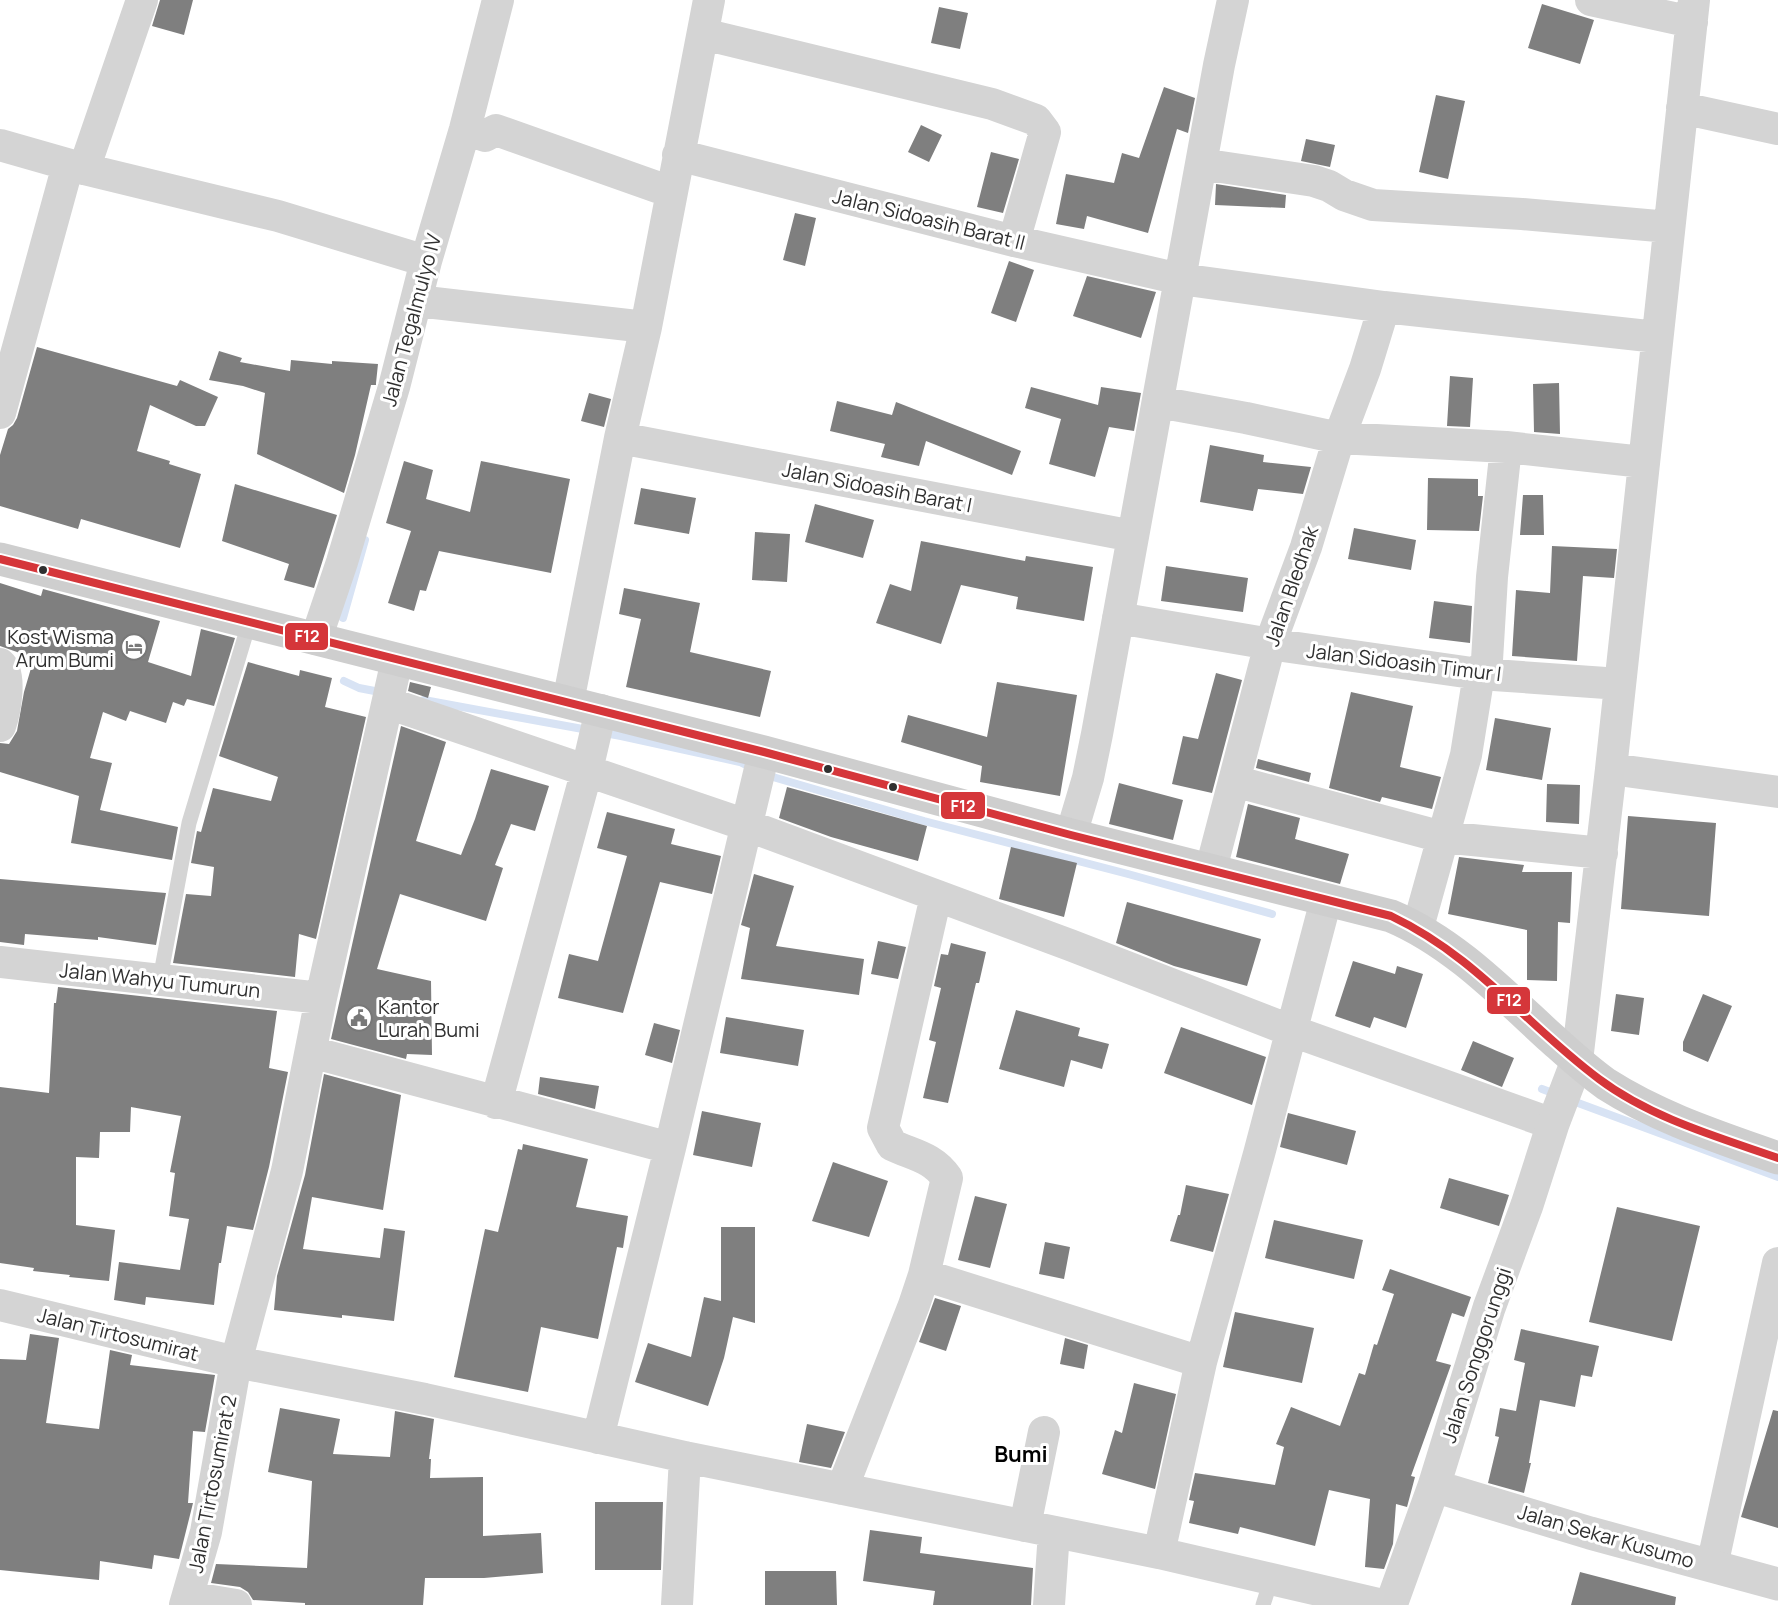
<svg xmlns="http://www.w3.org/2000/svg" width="1778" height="1605" font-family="Manrope,sans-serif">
	<rect width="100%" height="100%" fill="#fff"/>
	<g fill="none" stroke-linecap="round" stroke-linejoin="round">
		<path stroke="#d8e3f4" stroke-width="8" d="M 343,618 L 365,540
			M 344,681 L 359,688 L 385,693
			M 424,700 L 621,736 L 740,762 L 754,769
			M 766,775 L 924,821 L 1128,874 L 1272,914
			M 1542,1089 L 1558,1095
			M 1570,1100 L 1778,1177"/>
	</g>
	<path fill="#7f7f7f" d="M 160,0 L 193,0 L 184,35 L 152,26 Z
		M 1542,4 L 1594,20 L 1580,64 L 1528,48 Z
		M 939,7 L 968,13 L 960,49 L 931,43 Z
		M 1164,87 L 1195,98 L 1188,133 L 1177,129 L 1148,233 L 1087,216 L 1084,229 L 1056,224 L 1066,174 L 1114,183 L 1122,153 L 1139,158 Z
		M 1436,95 L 1465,101 L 1448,179 L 1419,172 Z
		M 921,125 L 942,135 L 929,162 L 908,152 Z
		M 1306,139 L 1335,145 L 1330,167 L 1301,161 Z
		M 991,152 L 1019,159 L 1003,213 L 977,207 Z
		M 1216,184 L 1286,195 L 1285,208 L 1215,205 Z
		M 795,213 L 816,218 L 805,266 L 783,260 Z
		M 1009,261 L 1034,270 L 1016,322 L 991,313 Z
		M 1087,276 L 1156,292 L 1141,338 L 1073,316 Z
		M 37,347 L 177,386 L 180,380 L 218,397 L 205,426 L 196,426 L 150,405 L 137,451 L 170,461 L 169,464 L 201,474 L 180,548 L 81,519 L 78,529 L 0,506 L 0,455 L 8,429 L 13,425 L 17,418 Z
		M 219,351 L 242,358 L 240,362 L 290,371 L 291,360 L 332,364 L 332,361 L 378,364 L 376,383 L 376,385 L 371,385 L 355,455 L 344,493 L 257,454 L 265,393 L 243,386 L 209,380 Z
		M 1450,376 L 1473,378 L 1470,427 L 1447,426 Z
		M 1559,383 L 1560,434 L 1534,432 L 1533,384 Z
		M 1031,387 L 1098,405 L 1101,387 L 1141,393 L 1134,431 L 1109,427 L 1095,477 L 1049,464 L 1061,419 L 1025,408 Z
		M 589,393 L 611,399 L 604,427 L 581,421 Z
		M 837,401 L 892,415 L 896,402 L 1021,451 L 1012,475 L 926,441 L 919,466 L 881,457 L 885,444 L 830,431 Z
		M 1210,445 L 1264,455 L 1263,462 L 1311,467 L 1303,494 L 1258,489 L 1253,511 L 1200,502 Z
		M 404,461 L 433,470 L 426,499 L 470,512 L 481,461 L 570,479 L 551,573 L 439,551 L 426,591 L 420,590 L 414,611 L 388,603 L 411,531 L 386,523 Z
		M 1428,478 L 1478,479 L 1478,496 L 1483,496 L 1479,531 L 1427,530 Z
		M 235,484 L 337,515 L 314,588 L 284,580 L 289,564 L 222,541 Z
		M 641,488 L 696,498 L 689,534 L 634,524 Z
		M 1523,495 L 1543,495 L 1544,535 L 1520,535 Z
		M 815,504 L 874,520 L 863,558 L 805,542 Z
		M 1354,528 L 1416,540 L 1411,570 L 1348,559 Z
		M 755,532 L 790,534 L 787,582 L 752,580 Z
		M 921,541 L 1025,561 L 1026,556 L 1093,567 L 1084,621 L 1016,609 L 1018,597 L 961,585 L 941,644 L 876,623 L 890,584 L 911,591 Z
		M 1552,546 L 1617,549 L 1614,578 L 1583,576 L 1577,661 L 1512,656 L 1516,590 L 1550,593 Z
		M 1166,566 L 1248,578 L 1243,612 L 1161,601 Z
		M 0,583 L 41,596 L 43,589 L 160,621 L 148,662 L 191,676 L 201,629 L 235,638 L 214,706 L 187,699 L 184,706 L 173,702 L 166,723 L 130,711 L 126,721 L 103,712 L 90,758 L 112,763 L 100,810 L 178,827 L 172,860 L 71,843 L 79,796 L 0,772 L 0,743 L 9,744 L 17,731 L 24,692 L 34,658 L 0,646 Z
		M 624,588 L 700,603 L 690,652 L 771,671 L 760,717 L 626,687 L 641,619 L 619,614 Z
		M 1434,601 L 1472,606 L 1470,643 L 1429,638 Z
		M 248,662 L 299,676 L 300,670 L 332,678 L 325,707 L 366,717 L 316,939 L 299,934 L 295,977 L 173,963 L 186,894 L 211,896 L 214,867 L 191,863 L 197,831 L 201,832 L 213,788 L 271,801 L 278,777 L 219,756 Z
		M 1216,673 L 1242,680 L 1212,793 L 1172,784 L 1183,736 L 1198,739 Z
		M 410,682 L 431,687 L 428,698 L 408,691 Z
		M 997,682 L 1077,695 L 1060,796 L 980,782 L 982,766 L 901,742 L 908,715 L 987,737 Z
		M 1351,692 L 1413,706 L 1400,767 L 1441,777 L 1432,809 L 1382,797 L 1380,802 L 1329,788 Z
		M 1495,718 L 1551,728 L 1542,780 L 1486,770 Z
		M 401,726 L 446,742 L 416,841 L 461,855 L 475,819 L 491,769 L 549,786 L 535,831 L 511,824 L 495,865 L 503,868 L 486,921 L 400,894 L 377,969 L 431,981 L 432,1055 L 407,1054 L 406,1059 L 331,1039 Z
		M 1258,759 L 1311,773 L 1309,782 L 1256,768 Z
		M 1119,783 L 1183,800 L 1173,840 L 1109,824 Z
		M 1547,784 L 1580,785 L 1579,824 L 1546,822 Z
		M 787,787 L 927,826 L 918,861 L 831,837 L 779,818 Z
		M 1248,804 L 1300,818 L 1295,839 L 1349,854 L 1340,884 L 1236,857 Z
		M 607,812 L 675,829 L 671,844 L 721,856 L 712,894 L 660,882 L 623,1013 L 558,998 L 569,954 L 598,961 L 627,856 L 597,848 Z
		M 1628,816 L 1716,823 L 1709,916 L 1621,909 Z
		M 1011,847 L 1077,863 L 1064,917 L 999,899 Z
		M 1459,857 L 1524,865 L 1522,872 L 1572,872 L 1570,923 L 1558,922 L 1557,981 L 1527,980 L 1527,930 L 1448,914 Z
		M 754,874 L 794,886 L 776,946 L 864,959 L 859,995 L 741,979 L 750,928 L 741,925 Z
		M 0,879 L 166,893 L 156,945 L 98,937 L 98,940 L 25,934 L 24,945 L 0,942 Z
		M 1127,902 L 1261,939 L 1247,986 L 1174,966 L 1116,943 Z
		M 878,941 L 906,947 L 898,979 L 871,974 Z
		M 951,943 L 986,952 L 979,983 L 976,983 L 948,1103 L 923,1098 L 936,1042 L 929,1040 L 941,988 L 934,986 L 941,954 L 948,955 Z
		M 1353,961 L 1395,974 L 1397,966 L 1423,974 L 1406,1028 L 1374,1017 L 1370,1028 L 1335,1016 Z
		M 58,987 L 277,1011 L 269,1068 L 288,1072 L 269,1167 L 253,1230 L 227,1226 L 221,1263 L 219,1263 L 214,1305 L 146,1297 L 145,1305 L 114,1300 L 119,1262 L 180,1270 L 189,1219 L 169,1216 L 175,1173 L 170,1172 L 181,1116 L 131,1107 L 130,1132 L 100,1132 L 99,1158 L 76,1157 L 76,1225 L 115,1230 L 109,1281 L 69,1277 L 70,1275 L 33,1271 L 34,1268 L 0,1263 L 0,1087 L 49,1093 L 54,1003 L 56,1003 Z
		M 1616,994 L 1644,998 L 1639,1035 L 1611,1031 Z
		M 1703,994 L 1732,1006 L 1708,1062 L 1683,1051 L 1683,1042 Z
		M 1016,1010 L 1080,1028 L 1078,1036 L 1109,1044 L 1102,1069 L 1071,1060 L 1064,1087 L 999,1069 Z
		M 726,1017 L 804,1030 L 798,1066 L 720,1053 Z
		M 654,1023 L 680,1030 L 672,1063 L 645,1055 Z
		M 1181,1027 L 1266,1057 L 1252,1105 L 1164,1073 Z
		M 1473,1041 L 1514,1058 L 1502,1087 L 1461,1070 Z
		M 324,1074 L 401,1095 L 383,1210 L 312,1197 L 303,1249 L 380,1258 L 384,1228 L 405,1231 L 394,1321 L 342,1315 L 342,1318 L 274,1310 L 277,1276 L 305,1175 Z
		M 540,1077 L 599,1086 L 595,1109 L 538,1094 Z
		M 702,1111 L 761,1123 L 752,1167 L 693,1155 Z
		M 1288,1113 L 1356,1131 L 1347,1165 L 1280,1147 Z
		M 523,1144 L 588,1159 L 576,1207 L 628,1216 L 623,1248 L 617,1247 L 598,1339 L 541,1327 L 528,1392 L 454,1377 L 485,1229 L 498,1232 L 518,1149 L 522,1150 Z
		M 833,1162 L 888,1181 L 869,1237 L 812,1221 Z
		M 1449,1178 L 1509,1195 L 1499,1226 L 1440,1208 Z
		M 1186,1185 L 1229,1194 L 1213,1252 L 1170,1241 L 1178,1215 L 1180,1215 Z
		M 975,1196 L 1007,1204 L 990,1268 L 958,1260 Z
		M 1617,1207 L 1700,1226 L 1672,1341 L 1589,1322 Z
		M 1274,1220 L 1363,1240 L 1354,1279 L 1265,1258 Z
		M 721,1227 L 755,1227 L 755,1323 L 733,1317 L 724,1358 L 708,1406 L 635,1382 L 648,1343 L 691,1357 L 704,1297 L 721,1301 Z
		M 1045,1242 L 1070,1247 L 1064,1279 L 1039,1274 Z
		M 1390,1269 L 1471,1297 L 1464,1317 L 1452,1313 L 1436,1361 L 1451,1365 L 1411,1476 L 1415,1477 L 1407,1507 L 1396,1504 L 1393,1544 L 1384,1569 L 1365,1567 L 1370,1499 L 1329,1490 L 1315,1546 L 1240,1527 L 1238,1534 L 1189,1523 L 1194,1501 L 1189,1500 L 1195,1473 L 1275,1485 L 1284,1447 L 1276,1444 L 1291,1407 L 1340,1426 L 1359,1373 L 1365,1375 L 1374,1344 L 1377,1345 L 1394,1294 L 1382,1290 Z
		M 935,1298 L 961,1306 L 946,1351 L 919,1342 Z
		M 1235,1312 L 1314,1328 L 1302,1383 L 1223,1367 Z
		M 1521,1329 L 1599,1346 L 1592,1377 L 1581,1375 L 1575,1407 L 1540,1400 L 1529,1463 L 1531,1463 L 1524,1493 L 1488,1483 L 1499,1437 L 1495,1436 L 1500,1408 L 1516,1411 L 1525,1363 L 1514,1360 Z
		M 30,1334 L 59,1338 L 46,1423 L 99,1429 L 110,1350 L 132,1355 L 130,1365 L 215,1375 L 205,1432 L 193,1431 L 188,1503 L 193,1503 L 179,1559 L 154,1555 L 152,1569 L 100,1561 L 99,1580 L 0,1570 L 0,1359 L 26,1360 Z
		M 1065,1338 L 1088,1345 L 1084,1369 L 1060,1364 Z
		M 1134,1383 L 1176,1394 L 1155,1489 L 1102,1474 L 1115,1430 L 1122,1433 Z
		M 280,1408 L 340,1419 L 333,1454 L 390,1457 L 395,1411 L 434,1419 L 429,1459 L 431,1459 L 430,1478 L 483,1477 L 483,1536 L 541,1533 L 543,1573 L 484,1578 L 425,1578 L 423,1605 L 305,1605 L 305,1603 L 253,1600 L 248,1592 L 240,1587 L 211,1583 L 216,1564 L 307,1568 L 312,1481 L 268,1472 Z
		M 1773,1410 L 1778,1411 L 1778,1528 L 1741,1517 Z
		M 807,1424 L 845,1432 L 831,1468 L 799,1462 Z
		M 595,1502 L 663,1502 L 661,1570 L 595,1570 Z
		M 870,1530 L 922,1537 L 920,1553 L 1033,1568 L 1031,1605 L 933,1605 L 935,1591 L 863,1581 Z
		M 765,1571 L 836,1571 L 837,1605 L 765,1605 Z
		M 1580,1572 L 1676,1597 L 1675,1605 L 1571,1605 Z"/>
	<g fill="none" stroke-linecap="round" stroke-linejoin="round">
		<path stroke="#d4d4d4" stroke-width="15" d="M 160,979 L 189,823 L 250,620
			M 1263,1605 L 1271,1580"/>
		<path stroke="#d4d4d4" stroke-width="32" d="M 1591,0 L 1692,22
			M 703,34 L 992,104 L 1036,120 L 1045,132 L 1014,241
			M 1682,108 L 1778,129
			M 465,129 L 485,136 L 496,130 L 671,192
			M 0,145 L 84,169 L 278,216 L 426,261
			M 678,155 L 1014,241 L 1180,279 L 1384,307 L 1657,337
			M 1201,164 L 1314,181 L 1329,186 L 1344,195 L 1373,205 L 1522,214 L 1669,227
			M 84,169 L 142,0
			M 417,301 L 646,327
			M 1158,402 L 1246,418 L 1339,438 L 1506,447 L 1643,462
			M 0,413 L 68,165
			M 620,438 L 1133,536
			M 1118,618 L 1270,644 L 1479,674 L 1620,684
			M 316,639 L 342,562 L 394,387 L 426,261 L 465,129 L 498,0
			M 0,664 C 12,674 5,712 0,726
			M 568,702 L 620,438 L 646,327 L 709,0
			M 388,703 L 746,825 L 1070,945 L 1292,1031 L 1553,1124
			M 1611,769 L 1778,792
			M 1234,781 L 1442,837 L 1602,853
			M 1071,835 L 1088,778 L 1097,734 L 1219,65 L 1233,0
			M 1211,869 L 1270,644 L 1306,547 L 1339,438 L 1365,369 L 1384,307
			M 1418,927 L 1466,755 L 1479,674 L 1487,660 L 1492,577 L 1506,447
			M 0,962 L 321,998
			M 311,1052 L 670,1148
			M 1577,1061 L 1611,769 L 1694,0
			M 496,1103 L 587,770 L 601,710
			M 924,1275 L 1201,1362
			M 0,1305 L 236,1362 L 425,1399 L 685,1457 L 1159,1553 L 1383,1605
			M 598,1438 L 670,1148 L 764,752
			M 842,1489 L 914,1305 L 924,1275 L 947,1178 C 933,1157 913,1155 892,1145 L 883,1128 L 936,896
			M 1025,1526 L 1044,1432
			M 1159,1553 L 1201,1362 L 1259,1154 L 1326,900
			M 1712,1566 L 1778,1263
			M 188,1597 L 236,1605
			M 185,1605 L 206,1532 L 236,1362 L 287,1171 L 321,998 L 397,660
			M 677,1605 L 685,1457
			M 1049,1605 L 1054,1532"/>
		<path stroke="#d4d4d4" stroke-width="33" d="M 1434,1486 L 1590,1533 L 1778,1584
			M 1391,1605 L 1434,1486 L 1489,1308 L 1527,1205 L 1553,1124 L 1577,1061"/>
		<path stroke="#cecece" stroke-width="33" d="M 0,559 L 764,752 L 1071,835 L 1391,916 C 1453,942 1502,993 1550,1037 C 1568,1053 1586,1070 1606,1084 C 1659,1118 1719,1137 1778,1158"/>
		<g stroke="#fff" stroke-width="12">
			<path id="bus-1" d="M 0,559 L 764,752 L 1071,835 L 1391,916 C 1477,957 1525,1024 1599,1079 C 1651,1118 1718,1137 1778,1158"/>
		</g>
		<use href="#bus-1" stroke="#d5363a" stroke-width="8"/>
	</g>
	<defs>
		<g id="hotel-ring" transform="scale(1.35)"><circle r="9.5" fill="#fff" stroke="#787878" stroke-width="1.5"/><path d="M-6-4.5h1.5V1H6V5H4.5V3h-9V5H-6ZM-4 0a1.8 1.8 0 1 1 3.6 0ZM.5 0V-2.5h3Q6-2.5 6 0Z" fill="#787878"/></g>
		<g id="civic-ring" transform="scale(1.35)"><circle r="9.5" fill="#fff" stroke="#787878" stroke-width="1.5"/><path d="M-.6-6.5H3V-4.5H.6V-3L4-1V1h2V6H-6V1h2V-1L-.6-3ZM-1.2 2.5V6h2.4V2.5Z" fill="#787878"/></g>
	</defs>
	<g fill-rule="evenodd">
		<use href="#hotel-ring" x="134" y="647"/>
		<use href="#civic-ring" x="359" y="1018"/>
	</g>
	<g fill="#303030" stroke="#fff" stroke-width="2">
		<circle cx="43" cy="570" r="5"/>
		<circle cx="828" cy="769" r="5"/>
		<circle cx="893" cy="787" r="5"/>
	</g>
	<g text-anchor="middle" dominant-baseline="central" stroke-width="6" stroke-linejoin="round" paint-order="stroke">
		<g font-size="20" fill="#303030" stroke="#fff">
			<text transform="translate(929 219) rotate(14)">Jalan Sidoasih Barat II</text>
			<text transform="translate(411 320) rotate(-75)">Jalan Tegalmulyo IV</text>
			<text transform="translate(877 487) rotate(11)">Jalan Sidoasih Barat I</text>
			<text transform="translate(1291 586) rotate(-71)">Jalan Bledhak</text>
			<text transform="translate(1404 662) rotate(7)">Jalan Sidoasih Timur I</text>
			<text transform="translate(160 980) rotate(6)">Jalan Wahyu Tumurun</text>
			<text transform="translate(118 1334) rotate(14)">Jalan Tirtosumirat</text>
			<text transform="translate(1476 1355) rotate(-72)">Jalan Songgorunggi</text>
			<text transform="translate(212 1484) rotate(-79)">Jalan Tirtosumirat 2</text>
			<text transform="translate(1606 1536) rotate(16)">Jalan Sekar Kusumo</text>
		</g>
		<g font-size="20" fill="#303030" stroke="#fff" text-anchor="end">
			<text x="114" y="636">Kost Wisma<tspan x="114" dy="23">Arum Bumi</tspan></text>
			<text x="378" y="1006" text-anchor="start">Kantor<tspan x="378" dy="23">Lurah Bumi</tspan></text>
		</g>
		<g font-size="22" font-weight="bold" fill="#000" stroke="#fff">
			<text x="1021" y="1454">Bumi</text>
		</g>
	</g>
	<g stroke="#fff" stroke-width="2">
		<rect x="284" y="622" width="45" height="29" rx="6" fill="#d5363a"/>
		<rect x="940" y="791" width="46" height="29" rx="6" fill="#d5363a"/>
		<rect x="1486" y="986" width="45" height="29" rx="6" fill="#d5363a"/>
	</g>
	<g font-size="16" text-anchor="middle" font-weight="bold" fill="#fff">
		<text x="307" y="642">F12</text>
		<text x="963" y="812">F12</text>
		<text x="1509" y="1006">F12</text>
	</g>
</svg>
